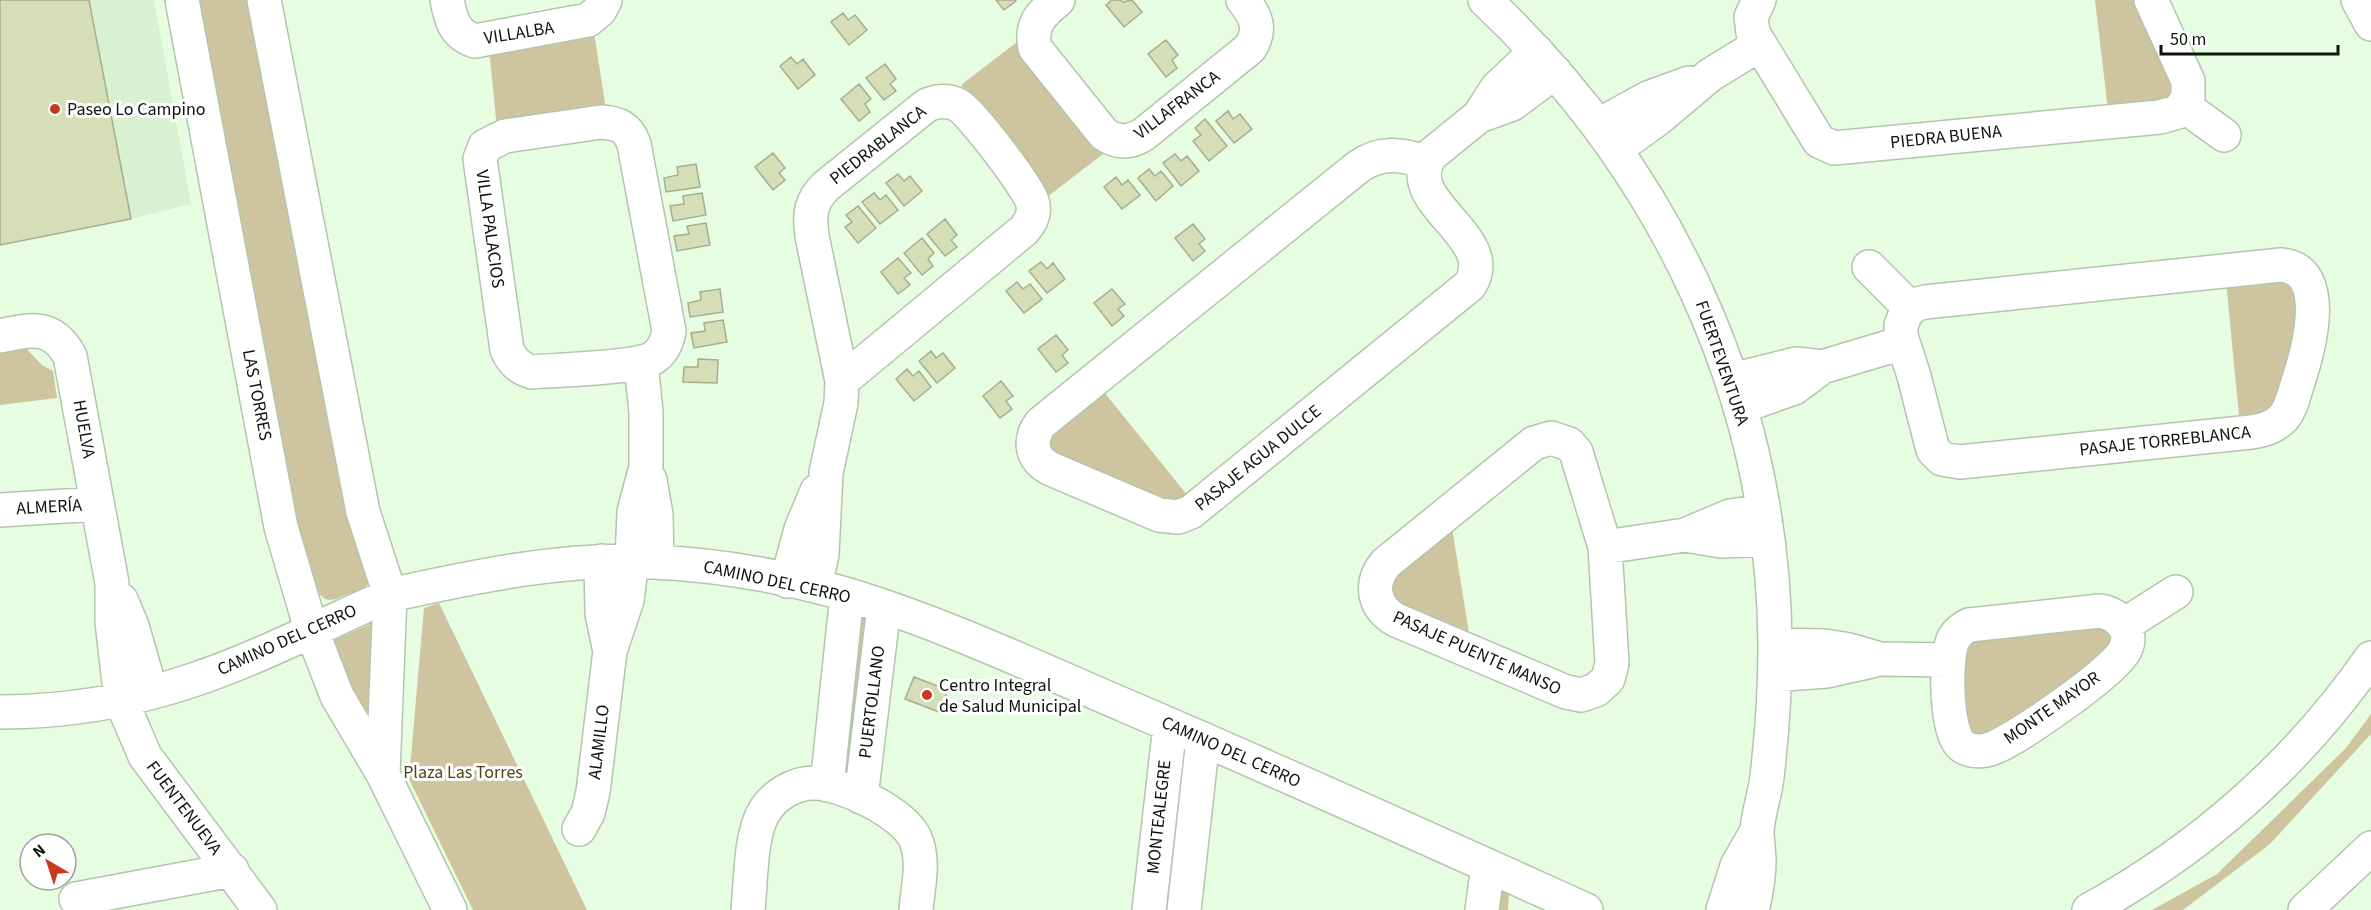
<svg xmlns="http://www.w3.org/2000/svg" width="2371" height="910" font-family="'Source Sans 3',sans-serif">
	<rect width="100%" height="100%" fill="#e7fde2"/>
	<path fill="#d8f2d1" d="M 0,0 L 154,0 L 191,204 L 131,219 L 0,245 Z"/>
	<path fill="#cec5a0" d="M 196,0 L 251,0 L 372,580 C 366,589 357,591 348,594 C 342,596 335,600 330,600 C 315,600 305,564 302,553 Z
		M 2095,0 L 2140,0 L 2179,100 L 2108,110 Z
		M 594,32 L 606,110 L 497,129 L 489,49 Z
		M 1017,42 L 1107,151 L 1047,197 L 961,85 Z
		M 2287,278 L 2303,295 L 2278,405 L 2257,417 L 2239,416 L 2226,281 Z
		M 19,341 L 42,365 L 53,371 L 57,398 L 0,405 L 0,344 Z
		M 1104,392 L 1188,496 L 1178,506 L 1049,456 L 1047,446 L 1051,436 Z
		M 1452,528 L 1470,639 L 1395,603 L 1389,576 Z
		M 439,603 L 587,910 L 473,910 L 409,779 L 424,608 Z
		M 861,614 L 869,619 L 851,780 L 842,777 Z
		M 375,622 L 369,728 L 330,646 L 334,640 Z
		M 2109,625 L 2116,645 L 2014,724 L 1970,741 L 1958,660 L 1969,640 Z
		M 2371,714 L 2371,734 L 2270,844 L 2183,910 L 2152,910 L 2217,874 L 2346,748 Z
		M 1178,750 L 1187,755 L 1171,910 L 1161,910 Z
		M 1495,892 L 1509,893 L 1508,910 L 1494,910 Z"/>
	<path fill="#d5deb7" stroke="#a6ad90" stroke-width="1.5" d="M 0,0 L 89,0 L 131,219 L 0,245 Z
		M 996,0 L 1015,0 L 1016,1 L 1004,10 Z
		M 1112,0 L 1121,0 L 1123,2 L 1132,0 L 1142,12 L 1124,27 L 1106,5 Z
		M 843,13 L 848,20 L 855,15 L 867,30 L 849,45 L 831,22 Z
		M 1166,40 L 1178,55 L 1172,60 L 1177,68 L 1166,77 L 1148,54 Z
		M 791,57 L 797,64 L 803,59 L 815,75 L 798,89 L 780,66 Z
		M 885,64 L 896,79 L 890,84 L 896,91 L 884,100 L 866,78 Z
		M 859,84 L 871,99 L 865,104 L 870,112 L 859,121 L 841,99 Z
		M 1228,111 L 1233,119 L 1240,114 L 1252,129 L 1234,143 L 1216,121 Z
		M 1205,119 L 1227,146 L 1209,161 L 1193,141 L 1201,135 L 1195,128 Z
		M 773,153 L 785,168 L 779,173 L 785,180 L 773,190 L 755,167 Z
		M 1175,154 L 1181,161 L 1187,156 L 1199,171 L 1181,186 L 1163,163 Z
		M 696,164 L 700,187 L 666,192 L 664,178 L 678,175 L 677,167 Z
		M 1149,169 L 1155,176 L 1161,171 L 1173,186 L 1156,201 L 1138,178 Z
		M 898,174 L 904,181 L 910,176 L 922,191 L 904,206 L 886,183 Z
		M 1116,177 L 1122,185 L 1128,180 L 1140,195 L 1122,209 L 1104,187 Z
		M 702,193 L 706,215 L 673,221 L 670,206 L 684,204 L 683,196 Z
		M 874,193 L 880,200 L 886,195 L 898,210 L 880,224 L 862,202 Z
		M 858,206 L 876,228 L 858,243 L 845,227 L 852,222 L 846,215 Z
		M 945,219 L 957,235 L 951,240 L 957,247 L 945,256 L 927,234 Z
		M 706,223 L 710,245 L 677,251 L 674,236 L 689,234 L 687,226 Z
		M 1193,224 L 1205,239 L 1199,244 L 1205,251 L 1193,261 L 1175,238 Z
		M 922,238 L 934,253 L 928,259 L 933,266 L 922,275 L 904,253 Z
		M 898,258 L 911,273 L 904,278 L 910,285 L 898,294 L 881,272 Z
		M 1041,262 L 1047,269 L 1053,263 L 1065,279 L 1047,293 L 1029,271 Z
		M 1017,282 L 1023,289 L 1030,284 L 1042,299 L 1024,313 L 1006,291 Z
		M 720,289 L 723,312 L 690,317 L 688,303 L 701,300 L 700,292 Z
		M 1112,289 L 1125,304 L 1118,309 L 1124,316 L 1112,326 L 1094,303 Z
		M 723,320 L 727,342 L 694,348 L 691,333 L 705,331 L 704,323 Z
		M 1056,335 L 1068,350 L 1062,355 L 1068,363 L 1056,372 L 1038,349 Z
		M 931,351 L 936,358 L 943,353 L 955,368 L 937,383 L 919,361 Z
		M 698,359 L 718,360 L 717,383 L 683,382 L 684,367 L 698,367 Z
		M 907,369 L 913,376 L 919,371 L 931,387 L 914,401 L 896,379 Z
		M 1001,381 L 1013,396 L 1006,401 L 1012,409 L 1000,418 L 983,396 Z
		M 914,677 L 948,690 L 939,712 L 905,699 Z"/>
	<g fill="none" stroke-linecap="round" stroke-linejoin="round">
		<g stroke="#b1c6ac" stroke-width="36">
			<path id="minor" d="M 182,0 L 281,527 L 311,629 L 337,696 L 383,774 L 450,910
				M 264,0 L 363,512 L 390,595 L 383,774
				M 447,0 C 451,20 454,34 475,41 L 588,20 L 600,10 L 605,0
				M 1058,0 C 1041,14 1030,24 1035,48 L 1104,134 C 1117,143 1130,143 1144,134 L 1250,48 C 1262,29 1256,16 1243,0
				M 1485,0 C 1666,170 1774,397 1775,647 C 1775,690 1772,734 1767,777 C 1765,795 1758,813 1757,831 C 1757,841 1759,851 1759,861 C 1759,877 1756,894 1752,910
				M 1759,0 L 1751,17 L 1753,33 L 1819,141 L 1834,148 L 2160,117 L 2178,112 L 2188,98 L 2188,81 L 2151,0
				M 2358,0 L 2371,24
				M 2184,106 L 2224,135
				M 1479,116 L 1497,88 L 1536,51
				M 601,122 C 618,123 628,127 634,144 L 669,331 C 667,342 663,352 653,358 C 637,368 555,370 532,372 C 519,368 513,362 507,350 L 480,159 L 485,146 L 505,136 Z
				M 1599,125 L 1648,98 L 1689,83
				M 1616,149 L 1659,118 L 1710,75 L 1759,45
				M 1426,162 C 1401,154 1380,151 1358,167 L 1041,423 C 1028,440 1031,459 1051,469 L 1159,515 L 1178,517 L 1191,512 L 1470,285 C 1501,236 1397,202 1431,155 L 1479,116 L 1512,104 L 1555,72
				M 2281,265 C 2332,269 2308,352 2298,382 C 2294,394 2292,407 2284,417 C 2275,427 2264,430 2251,432 L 1960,462 L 1942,459 L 1933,450 L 1914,376 L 1901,336 L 1901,325 L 1906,313 L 1914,305 L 1925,302 Z
				M 1869,267 L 1910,308
				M 0,336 C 32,329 52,324 70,356 L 112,583 L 112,622 L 121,700 L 145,756 L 260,910
				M 1732,380 L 1796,364 L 1822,367
				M 1740,407 L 1794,388 L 1822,367 L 1902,343
				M 1551,438 L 1569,444 L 1576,452 L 1605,547 L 1612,663 L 1608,679 L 1596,690 L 1581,695 L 1566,692 L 1396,620 C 1373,607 1369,583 1386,563 L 1534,443 Z
				M 650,480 L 656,515 L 657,562
				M 0,510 L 97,504
				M 1685,535 L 1721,541 L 1768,539
				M 1605,547 L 1685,535 L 1730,516 L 1764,511
				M 601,561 L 602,613 L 609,647
				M 787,581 L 801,529 L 817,491
				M 815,586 L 822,554 L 826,473 L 841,403 L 842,381 L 812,236 C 809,215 810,202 826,186 L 927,105 C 937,101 948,100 958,105 C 971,112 1027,186 1032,201 C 1036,212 1031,222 1024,230 L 842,381
				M 121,600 L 132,626 L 151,692
				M 2100,611 C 2118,614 2135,630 2125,650 C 2114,672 2018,738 1993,748 C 1983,752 1971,752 1962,746 C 1945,733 1945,658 1953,640 C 1957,632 1962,629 1969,625 Z
				M 2124,625 L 2176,592
				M 1775,645 L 1825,646 L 1849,650 L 1880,659 L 1948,660
				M 1775,675 L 1827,671 L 1872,661
				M 0,712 C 65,712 131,701 193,680 C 259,658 326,623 390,595 C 477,576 565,557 654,562 C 719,565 787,577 849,595 C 944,624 1035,667 1126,706 C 1281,772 1433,841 1586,910
				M 827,785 L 847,595
				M 861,797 L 884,607
				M 579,829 L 588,813 L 593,792 L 610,651 L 627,600 L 632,561 L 634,512 L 646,467 L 646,412 L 641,363
				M 76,899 L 232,870
				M 748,910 C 751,882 750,835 764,812 C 774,795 794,783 814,783 C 842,783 902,812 915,838 C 925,861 918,886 916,910
				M 1149,910 L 1170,725
				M 1184,910 L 1203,739
				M 1482,910 L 1488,866
				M 1723,910 L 1737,866 L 1757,831
				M 2089,910 C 2201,849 2298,763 2371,658
				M 2305,910 L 2371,848"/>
		</g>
		<use href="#minor" stroke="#fff" stroke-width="33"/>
	</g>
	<g fill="#c53a21" stroke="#fff" stroke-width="2">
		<circle cx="55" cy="109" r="6"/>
		<circle cx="927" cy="695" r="6"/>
	</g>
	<g text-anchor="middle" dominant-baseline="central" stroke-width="6" stroke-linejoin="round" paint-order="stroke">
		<g font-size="18" fill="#0d140b" stroke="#fff">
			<text transform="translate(519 33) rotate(-9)">VILLALBA</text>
			<text transform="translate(1177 105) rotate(-37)">VILLAFRANCA</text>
			<text transform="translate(1946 137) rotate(-6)">PIEDRA BUENA</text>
			<text transform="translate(878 145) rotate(-38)">PIEDRABLANCA</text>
			<text transform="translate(490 229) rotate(82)">VILLA PALACIOS</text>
			<text transform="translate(1722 363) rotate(71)">FUERTEVENTURA</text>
			<text transform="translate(257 395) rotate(79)">LAS TORRES</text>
			<text transform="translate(84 429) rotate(80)">HUELVA</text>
			<text transform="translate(2165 441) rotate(-6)">PASAJE TORREBLANCA</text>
			<text transform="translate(1258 458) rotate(-39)">PASAJE AGUA DULCE</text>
			<text transform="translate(49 507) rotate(-3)">ALMERÍA</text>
			<text transform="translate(777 582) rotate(12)">CAMINO DEL CERRO</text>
			<text transform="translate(287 640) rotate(-24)">CAMINO DEL CERRO</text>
			<text transform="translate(1477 653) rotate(24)">PASAJE PUENTE MANSO</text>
			<text transform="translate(872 702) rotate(-83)">PUERTOLLANO</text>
			<text transform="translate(2052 708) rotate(-35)">MONTE MAYOR</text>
			<text transform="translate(599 742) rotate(-83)">ALAMILLO</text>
			<text transform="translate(1231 752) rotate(24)">CAMINO DEL CERRO</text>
			<text transform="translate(184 808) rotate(53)">FUENTENUEVA</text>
			<text transform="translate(1159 817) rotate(-84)">MONTEALEGRE</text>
		</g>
		<g font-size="18" fill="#0d140b" stroke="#fff" text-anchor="start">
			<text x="67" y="109">Paseo Lo Campino</text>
			<text x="939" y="685">Centro Integral<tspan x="939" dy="21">de Salud Municipal</tspan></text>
		</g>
		<g font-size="18" fill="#504516" stroke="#fff">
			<text x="463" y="772">Plaza Las Torres</text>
		</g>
	</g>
	<g transform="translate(48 862) rotate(321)"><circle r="28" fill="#ffffff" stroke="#9ea19d" stroke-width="1.5"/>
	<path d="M0-4.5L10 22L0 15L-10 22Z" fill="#c53a21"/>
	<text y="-9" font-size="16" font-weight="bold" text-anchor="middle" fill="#0d140b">N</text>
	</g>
	<path d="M2161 45v9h177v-9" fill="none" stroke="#0d140b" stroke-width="3"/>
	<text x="2170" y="45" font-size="18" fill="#0d140b" stroke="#ffffff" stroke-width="4.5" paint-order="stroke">50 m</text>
</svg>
